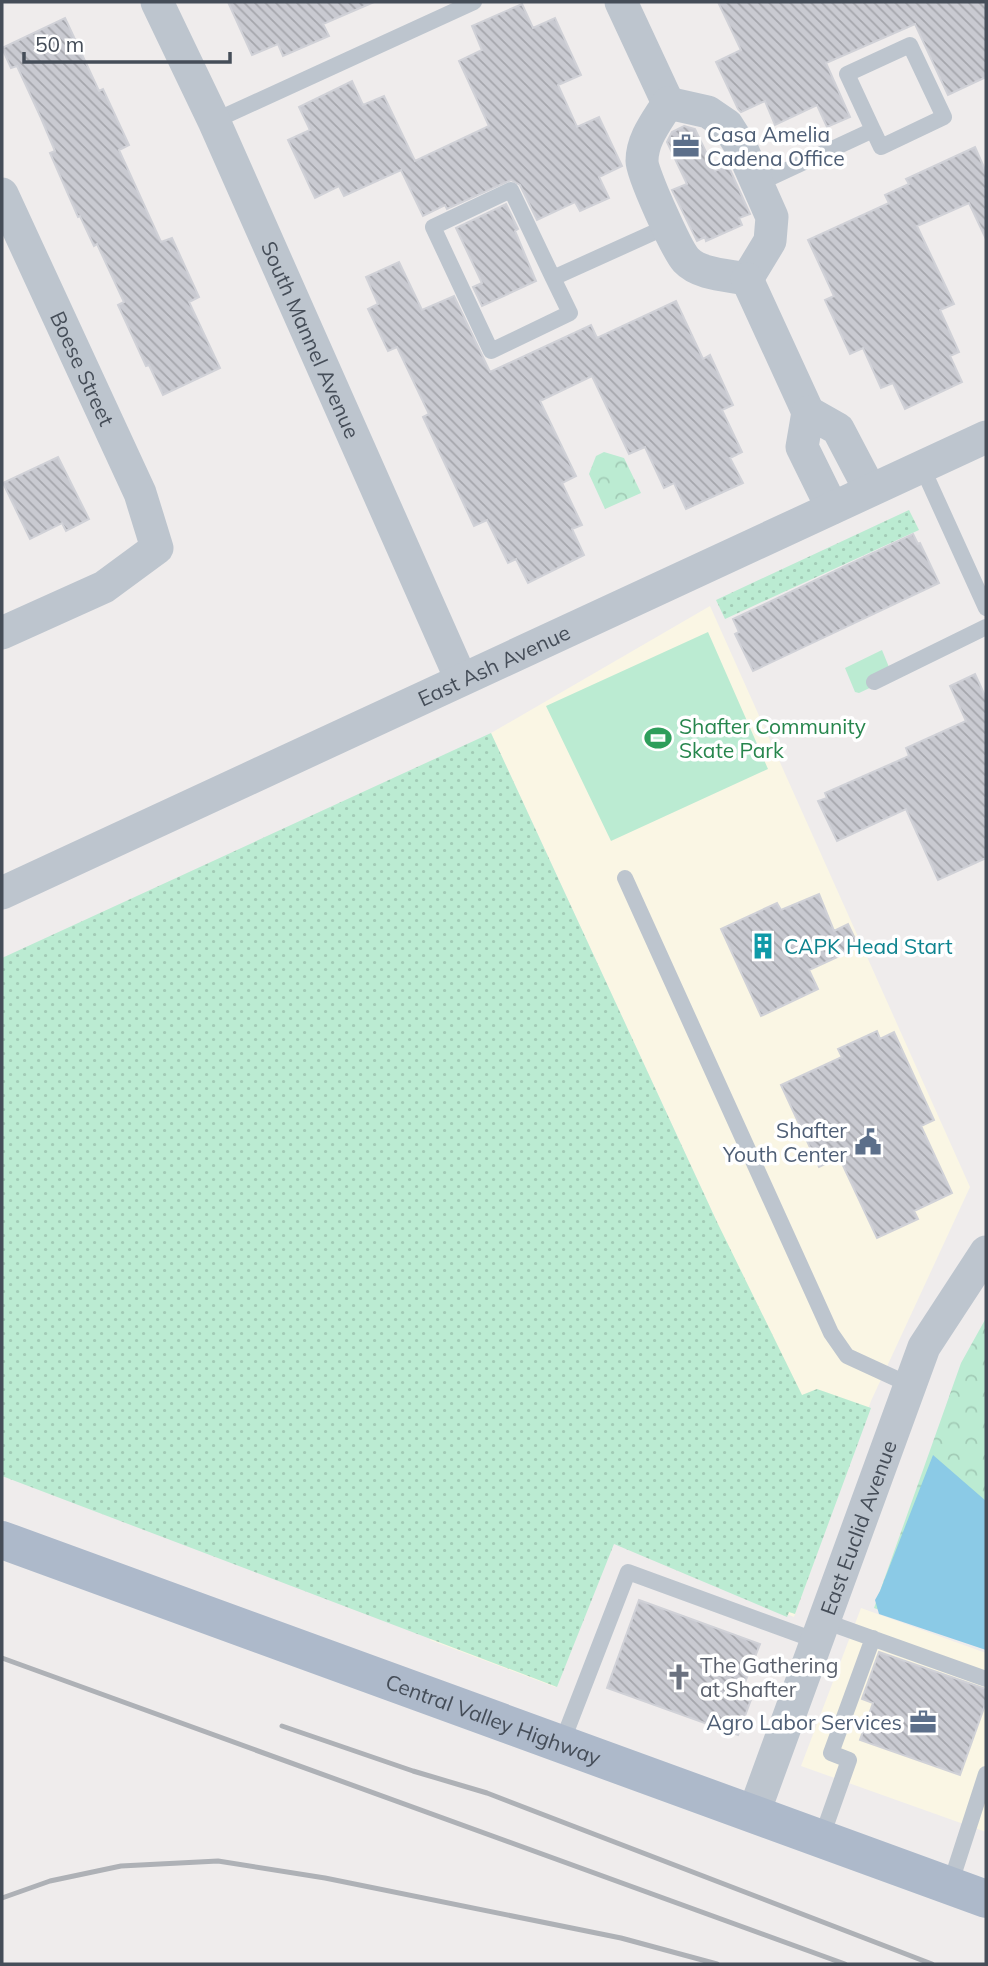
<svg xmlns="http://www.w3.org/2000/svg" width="988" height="1966" font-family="Mulish,sans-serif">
	<defs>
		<pattern id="grass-dots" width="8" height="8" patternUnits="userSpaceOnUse" patternTransform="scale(1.75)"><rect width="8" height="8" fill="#bbebd2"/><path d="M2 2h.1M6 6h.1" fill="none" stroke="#a2cbb6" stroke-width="1.8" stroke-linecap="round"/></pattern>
		<pattern id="forest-crowns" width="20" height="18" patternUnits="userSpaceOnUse" patternTransform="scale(1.75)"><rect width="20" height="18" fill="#bbebd2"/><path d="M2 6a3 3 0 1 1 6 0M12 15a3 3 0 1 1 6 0" fill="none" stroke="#a2cbb6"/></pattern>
		<pattern id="building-back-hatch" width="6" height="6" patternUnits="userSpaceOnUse" patternTransform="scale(1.75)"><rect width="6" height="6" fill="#c9cad1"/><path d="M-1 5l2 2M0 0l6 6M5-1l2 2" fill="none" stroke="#a5a6ac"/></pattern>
	</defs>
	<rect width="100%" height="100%" fill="#efecec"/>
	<path fill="#faf6e4" d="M 710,606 L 970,1187 L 871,1401 L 794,1617 L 614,1541 L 555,1687 L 430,1640 L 443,1617 L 717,1222 L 491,733 Z
		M 861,1608 L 986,1653 L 986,1832 L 801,1766 Z"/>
	<path fill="url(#grass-dots)" d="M 909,510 L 919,530 L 725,619 L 716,600 Z
		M 491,733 L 717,1222 L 802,1395 L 817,1389 L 871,1408 L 795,1614 L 789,1612 L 787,1617 L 614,1544 L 557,1687 L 2,1476 L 2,958 Z"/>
	<path fill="url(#forest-crowns)" d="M 604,452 L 624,458 L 641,493 L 605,509 L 589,474 L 596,456 Z
		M 986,1318 L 986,1648 L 874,1608 L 961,1363 Z"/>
	<path fill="#bbebd2" d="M 708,632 L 768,769 L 611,841 L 546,706 Z
		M 882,650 L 893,677 L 859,693 L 855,692 L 845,668 Z"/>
	<path fill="#8bcae6" d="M 933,1455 L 986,1501 L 986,1650 L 879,1614 L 875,1600 L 880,1591 Z"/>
	<path fill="url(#building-back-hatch)" stroke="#d0d1d7" stroke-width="2" d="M 228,2 L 374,2 L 323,24 L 329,36 L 283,56 L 278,44 L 252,55 Z
		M 718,2 L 986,2 L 986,77 L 948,95 L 915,24 L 826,63 L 850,117 L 827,127 L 817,105 L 775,125 L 765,101 L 741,112 L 738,109 L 716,62 L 741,50 Z
		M 522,4 L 533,28 L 555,18 L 581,75 L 558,85 L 577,127 L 599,117 L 622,166 L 599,177 L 609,198 L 580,211 L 575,202 L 537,220 L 520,185 L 511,180 L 447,209 L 445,205 L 423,216 L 401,170 L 344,196 L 339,186 L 315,198 L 288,140 L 310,130 L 299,107 L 352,81 L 363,105 L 384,96 L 415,161 L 489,126 L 459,61 L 482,50 L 472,26 Z
		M 65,18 L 99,91 L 103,89 L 129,145 L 119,150 L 161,242 L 172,238 L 199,297 L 189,302 L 220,368 L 163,395 L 149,365 L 146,366 L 118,305 L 124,302 L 97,244 L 94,246 L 80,216 L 78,217 L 50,153 L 55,151 L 41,118 L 17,66 L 11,68 L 2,48 Z
		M 684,126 L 695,129 L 715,171 L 728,165 L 750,214 L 739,218 L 742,225 L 706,241 L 705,237 L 697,241 L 672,190 L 687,184 L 667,142 L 672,132 Z
		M 975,147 L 986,172 L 986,239 L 969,203 L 917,226 L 954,304 L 940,310 L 959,352 L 950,356 L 962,382 L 905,409 L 893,383 L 881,388 L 863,348 L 850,354 L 825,300 L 834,296 L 808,240 L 889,203 L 885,195 L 909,184 L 906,179 Z
		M 506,204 L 518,229 L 515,231 L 536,281 L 482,306 L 473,287 L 482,283 L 456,228 Z
		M 399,262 L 422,310 L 454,296 L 490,372 L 591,325 L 597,338 L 676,301 L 703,359 L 710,355 L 733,405 L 722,410 L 742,452 L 730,458 L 743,483 L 686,509 L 674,483 L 664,488 L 645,447 L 629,454 L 592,376 L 540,401 L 576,476 L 562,483 L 582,525 L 572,529 L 584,555 L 528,583 L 516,559 L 508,563 L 487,520 L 474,526 L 423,417 L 429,414 L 397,347 L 388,351 L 368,309 L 378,304 L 366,277 Z
		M 58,457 L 89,519 L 66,531 L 62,523 L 30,539 L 3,483 Z
		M 913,534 L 918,544 L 920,543 L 939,583 L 753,671 L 735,634 L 739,632 L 733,619 Z
		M 975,674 L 986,698 L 986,858 L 938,880 L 906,809 L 837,841 L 818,801 L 827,798 L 825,793 L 909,756 L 906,748 L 966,721 L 950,686 Z
		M 819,894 L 834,931 L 848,924 L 859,947 L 809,970 L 818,989 L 761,1016 L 721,929 L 777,903 L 781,910 Z
		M 877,1031 L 880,1039 L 894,1032 L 934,1120 L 921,1126 L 952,1193 L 914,1211 L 918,1219 L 877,1238 L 839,1157 L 819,1167 L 781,1085 L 842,1057 L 838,1049 Z
		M 639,1600 L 760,1644 L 742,1690 L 753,1694 L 738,1735 L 607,1688 Z
		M 879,1652 L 986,1689 L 986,1702 L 960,1775 L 860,1740 L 873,1703 L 862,1699 Z"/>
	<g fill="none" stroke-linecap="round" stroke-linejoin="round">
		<path stroke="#bdc5ce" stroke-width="16" d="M 214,121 L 474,2
			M 757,184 L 873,130 L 881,147 L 944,117 L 910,45 L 847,74 L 873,130
			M 553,278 L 570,313 L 491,351 L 433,227 L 511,190 L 553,278 L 668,226
			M 922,467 L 986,608
			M 874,682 L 986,627
			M 625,878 L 831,1333 L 847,1356 L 910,1385
			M 824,1621 L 986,1679
			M 561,1745 L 628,1572 L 817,1641
			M 821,1839 L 849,1760 L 831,1753 L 873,1638
			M 950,1885 L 986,1774"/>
		<g stroke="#bdc5ce" stroke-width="33">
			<path id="s1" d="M 157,2 L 214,121 L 461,679"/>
			<path d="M 621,2 L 668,103"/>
			<path d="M 668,103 L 708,112 L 727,125 L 741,147 L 772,217 L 770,241 L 747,279 C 728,275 700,275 686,260 C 677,250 642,174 642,161 C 642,139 657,121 668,103 Z"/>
			<path id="s2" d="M 2,194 L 140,493 L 157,548 L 104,587 L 2,633"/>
			<path d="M 747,279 L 808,412"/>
			<path d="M 832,508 L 802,447 L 808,412 L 838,429 L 870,490"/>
			<path id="s3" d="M 2,893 L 986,437"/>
			<path id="s4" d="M 753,1815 L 924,1347 L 986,1252"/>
		</g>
		<path stroke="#adb9ca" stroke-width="38" id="s5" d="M 2,1540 L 986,1899"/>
		<path stroke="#aeb1b6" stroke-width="5" d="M 2,1658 L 845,1964
			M 282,1726 L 413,1771 L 487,1793 L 932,1964
			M 2,1898 L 50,1881 L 121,1866 L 218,1861 L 325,1878 L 621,1938 L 717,1964"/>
	</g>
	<defs>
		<g id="office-bare" transform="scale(2.1)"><path d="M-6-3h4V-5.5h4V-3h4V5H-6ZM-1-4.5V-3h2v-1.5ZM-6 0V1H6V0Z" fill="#5c6f8a" stroke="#fff" stroke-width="2.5" paint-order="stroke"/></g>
		<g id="stadium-bare" transform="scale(2.1)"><path d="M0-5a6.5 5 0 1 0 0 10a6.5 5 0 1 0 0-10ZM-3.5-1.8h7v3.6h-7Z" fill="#2e9e5b" stroke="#fff" stroke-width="2.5" paint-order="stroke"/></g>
		<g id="building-bare" transform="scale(2.1)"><path d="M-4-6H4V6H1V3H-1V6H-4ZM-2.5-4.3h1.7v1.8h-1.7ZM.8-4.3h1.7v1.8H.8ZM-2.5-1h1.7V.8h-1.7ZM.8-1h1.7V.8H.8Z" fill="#0f9aa8" stroke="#fff" stroke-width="2.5" paint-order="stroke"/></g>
		<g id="civic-bare" transform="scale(2.1)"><path d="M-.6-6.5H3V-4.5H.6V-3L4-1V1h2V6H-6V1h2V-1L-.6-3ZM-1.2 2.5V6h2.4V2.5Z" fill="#5c6f8a" stroke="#fff" stroke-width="2.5" paint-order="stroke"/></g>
		<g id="church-bare" transform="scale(2.1)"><path d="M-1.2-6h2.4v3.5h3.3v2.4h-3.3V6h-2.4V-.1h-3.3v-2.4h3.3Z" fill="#6b7280" stroke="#fff" stroke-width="2.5" paint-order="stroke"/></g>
	</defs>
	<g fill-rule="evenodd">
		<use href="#office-bare" x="686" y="146"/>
		<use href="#stadium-bare" x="658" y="738"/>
		<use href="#building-bare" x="763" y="946"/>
		<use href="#civic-bare" x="868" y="1142"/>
		<use href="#church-bare" x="679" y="1677"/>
		<use href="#office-bare" x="923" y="1722"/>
	</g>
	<g text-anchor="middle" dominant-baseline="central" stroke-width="7" stroke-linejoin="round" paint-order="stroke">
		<g font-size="21" fill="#4e5e75" stroke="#fff" text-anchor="end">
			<text x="707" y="134" text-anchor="start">Casa Amelia<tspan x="707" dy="24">Cadena Office</tspan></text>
			<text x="847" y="1130">Shafter<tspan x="847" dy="24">Youth Center</tspan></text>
			<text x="902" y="1722">Agro Labor Services</text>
		</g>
		<g font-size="21" fill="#454d58" stroke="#fff">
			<text stroke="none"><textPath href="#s1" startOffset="371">South Mannel Avenue</textPath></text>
			<text stroke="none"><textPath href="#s2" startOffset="192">Boese Street</textPath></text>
			<text stroke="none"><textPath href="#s3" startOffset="542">East Ash Avenue</textPath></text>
			<text stroke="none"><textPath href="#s4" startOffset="306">East Euclid Avenue</textPath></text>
			<text stroke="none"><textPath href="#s5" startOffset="523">Central Valley Highway</textPath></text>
		</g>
		<g font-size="21" fill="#27864d" stroke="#fff" text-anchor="start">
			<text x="679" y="726">Shafter Community<tspan x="679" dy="24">Skate Park</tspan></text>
		</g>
		<g font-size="21" fill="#0d838f" stroke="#fff" text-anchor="start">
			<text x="784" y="946">CAPK Head Start</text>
		</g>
		<g font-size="21" fill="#5b616d" stroke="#fff" text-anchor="start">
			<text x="700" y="1665">The Gathering<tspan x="700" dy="24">at Shafter</tspan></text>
		</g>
	</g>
	<rect width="988" height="1966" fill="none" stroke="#454d58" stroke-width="7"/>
	<path d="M24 52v10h206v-10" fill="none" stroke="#454d58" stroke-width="3.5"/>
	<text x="35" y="52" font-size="21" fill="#454d58" stroke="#ffffff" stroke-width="5" paint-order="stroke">50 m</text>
</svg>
